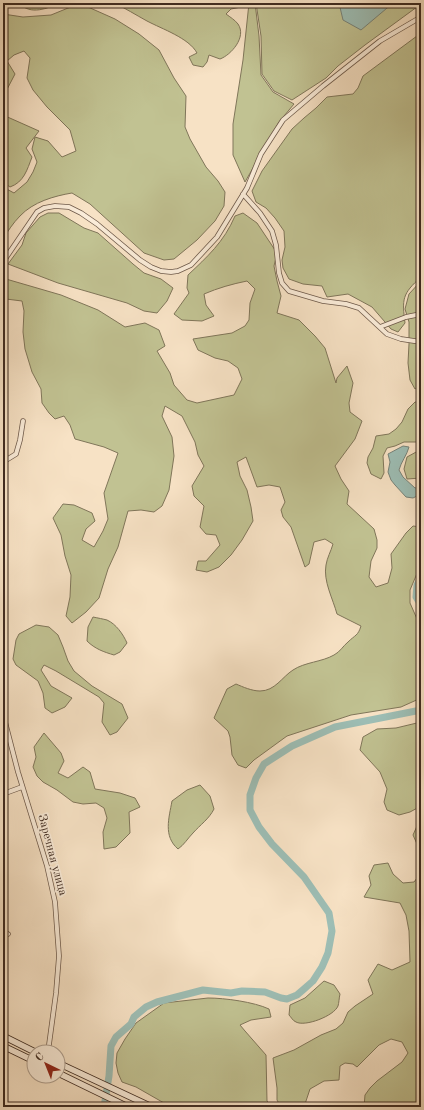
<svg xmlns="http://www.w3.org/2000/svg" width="424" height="1110" font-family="'Old Standard TT',serif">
	<rect width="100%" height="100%" fill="#f7e2c5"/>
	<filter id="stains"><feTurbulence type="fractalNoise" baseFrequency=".005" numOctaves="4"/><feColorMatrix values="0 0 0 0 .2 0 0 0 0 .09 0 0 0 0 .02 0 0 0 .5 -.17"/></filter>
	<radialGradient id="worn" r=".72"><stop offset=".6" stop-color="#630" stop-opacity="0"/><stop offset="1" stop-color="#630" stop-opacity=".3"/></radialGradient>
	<path fill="#c1c292" stroke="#80765a" d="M 19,3 L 61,3 C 47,8 31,16 19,3 Z
		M 114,3 L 241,3 L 241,7 L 231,9 L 226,14 C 230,17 235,20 238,24 C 247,37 231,55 220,59 L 209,55 L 207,62 L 203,67 L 193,65 L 189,57 L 197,53 C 189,38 162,29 147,21 C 136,15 125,8 114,3 Z
		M 249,3 L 255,3 L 259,36 L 261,75 L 273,92 L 294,104 L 279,122 L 245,182 L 233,155 L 233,124 L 243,60 Z
		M 256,3 L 421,3 L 421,4 L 365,45 L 338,66 L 326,78 L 292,100 L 274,91 L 262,74 L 261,36 Z
		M 73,6 L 88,7 L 115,19 L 139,34 L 159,50 L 174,78 L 186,96 L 185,127 L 190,139 L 206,167 L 218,181 L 225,192 L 224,206 L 215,221 L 197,240 L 174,259 L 164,260 L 144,253 L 90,204 L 72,193 C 54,196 33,202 20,216 C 13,223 8,231 3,239 L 3,187 L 14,193 L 27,182 L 33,172 L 37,162 L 32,149 L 35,137 L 48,141 L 62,157 L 76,151 L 70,130 L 47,107 L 33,90 L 27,78 L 30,58 L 24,51 L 14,55 L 7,61 L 15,74 L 3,97 L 3,14 L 23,17 L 51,15 Z
		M 421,33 L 421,277 C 402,294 402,299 405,323 L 398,332 L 391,329 L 372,307 L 348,294 L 327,297 L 322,286 L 303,284 L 289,279 L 283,268 L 282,260 L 285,247 L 284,231 L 275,218 L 266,208 L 256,202 L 252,191 L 262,171 L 292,129 L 304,118 L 316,108 L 327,97 L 353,94 L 358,88 L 363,76 Z
		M 3,115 L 39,131 L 26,148 L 32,157 C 27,170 24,182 10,187 L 3,182 Z
		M 48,213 L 59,213 L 84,228 L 98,233 L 133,264 L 144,273 L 161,279 L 173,288 L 167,301 L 157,313 L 144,311 L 127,303 L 58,283 L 8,264 L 22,245 L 26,233 L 40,217 Z
		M 243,213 L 257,223 L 277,253 L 274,266 L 277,281 L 281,296 L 277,313 L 299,320 L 315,336 L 325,348 L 336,383 L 337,378 L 347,366 L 353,383 L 349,403 L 350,412 L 362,421 L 355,439 L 335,466 L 341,479 L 349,491 L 347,504 L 374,529 L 377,540 L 377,548 L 371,561 L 369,577 L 376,587 L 388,583 L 392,568 L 391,554 L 406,533 L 413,526 L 421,527 L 421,564 L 410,590 L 410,603 L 421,628 L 421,698 L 401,707 L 351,715 L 287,736 L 254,760 L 246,768 L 238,765 L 232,755 L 230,737 L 228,731 L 214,718 L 227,689 L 236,684 C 243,687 252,691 260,691 C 275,691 282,677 293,670 C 305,662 322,662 334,655 C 340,652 343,646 348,642 C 355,635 358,636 361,626 L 337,614 C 333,599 323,581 326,565 C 327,558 331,551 333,544 L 325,539 L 314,542 L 309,564 L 305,567 L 291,527 L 283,517 L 281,510 L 285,502 L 280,487 L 269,485 L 257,487 L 246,457 L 237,462 L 240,476 L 247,490 L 251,507 L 253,521 L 242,540 L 231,555 L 219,567 L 207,572 L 196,570 L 198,561 L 206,561 L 220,545 L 216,535 L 206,534 L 200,527 L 204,506 L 194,496 L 192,486 L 204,466 L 198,455 L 195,442 L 182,416 L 165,406 L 162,416 L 172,437 L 174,456 L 169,490 L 162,506 L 154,512 L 141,510 L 128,511 L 118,547 L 108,569 L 99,598 L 86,612 L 72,623 L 66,616 L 70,597 L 71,575 L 65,556 L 61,535 L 53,518 L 63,504 L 74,505 L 92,513 L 95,521 L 86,529 L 82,540 L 94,547 L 103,531 L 108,519 L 104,493 L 118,453 L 104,447 L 75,439 L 70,425 L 64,416 L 55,419 L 49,413 L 42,403 L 41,389 L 32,372 L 25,349 L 23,332 L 24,311 L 22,301 L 6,299 L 3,298 L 3,280 L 6,279 L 61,295 L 98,310 L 125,327 L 145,323 L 159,330 L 165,346 L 157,351 L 170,373 L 174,385 L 187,400 L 197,403 L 234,395 L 242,379 L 238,368 L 228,361 L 215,358 L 198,350 L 193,339 L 232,333 L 245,326 L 249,320 L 250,303 L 255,289 L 247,281 C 232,284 218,288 204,294 L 206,305 L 214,316 L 202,321 L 182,320 L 174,314 L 189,293 L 187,288 L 188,275 C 207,257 224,242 235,216 Z
		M 421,281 L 421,385 L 415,389 L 410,380 L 408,363 L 409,344 L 409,322 L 405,309 L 409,294 Z
		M 415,402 L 421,402 L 421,442 L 404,442 L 395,446 L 387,448 L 383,456 L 384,473 L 381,479 L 371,474 L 367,463 L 368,457 L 373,448 L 376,436 L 389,434 L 396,429 L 402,422 L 408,409 Z
		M 418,451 L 421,451 L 421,478 L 407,479 L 404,469 L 407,457 Z
		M 93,617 C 98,618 103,619 107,620 C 116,624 123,634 127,643 L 120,652 L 114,655 C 104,652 95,649 87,641 L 88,627 Z
		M 36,625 L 49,627 L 58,635 L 63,647 L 68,661 L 74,671 L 92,686 L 122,704 L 128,718 L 117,732 L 110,735 L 102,722 L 104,703 L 99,697 L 56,671 L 44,665 L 41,670 L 51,686 L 72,698 L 65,707 L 52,713 L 45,708 L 43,693 L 38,681 L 16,665 L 13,659 L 16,640 L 19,634 Z
		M 421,722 L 421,806 L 410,812 L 399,815 L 387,810 L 384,802 L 387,789 L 380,772 L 360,750 L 363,737 L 377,729 L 396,728 Z
		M 44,733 L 61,753 L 64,761 L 58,773 L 68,778 L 83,767 L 90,772 L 95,789 L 120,793 L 135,798 L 140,807 L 129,812 L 130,833 L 116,847 L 104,849 L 103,832 L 107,818 L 104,808 L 96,803 L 83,804 L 73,802 L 57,790 L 43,782 L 37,776 L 33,767 L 36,757 L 34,747 Z
		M 200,785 L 210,796 L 214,809 C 209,819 200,825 193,833 C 188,838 184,845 178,849 C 163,836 169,818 172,801 L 187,790 Z
		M 421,817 L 421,853 L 413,835 Z
		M 388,863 L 393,874 L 403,883 L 414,882 L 421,873 L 421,1107 L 364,1107 L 365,1095 L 370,1088 L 377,1081 L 402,1062 L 408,1053 L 402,1042 L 391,1039 L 379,1045 L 357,1067 L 353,1064 L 345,1063 L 340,1066 L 339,1080 L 324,1081 L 310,1089 L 304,1107 L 281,1107 L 277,1100 L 277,1088 L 273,1058 L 294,1050 L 321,1035 L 336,1029 L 343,1023 L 348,1012 L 355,1006 L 373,994 L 368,980 L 378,964 L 392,970 L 410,962 L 409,931 L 406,915 L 400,903 L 364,897 L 371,885 L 369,876 L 374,865 Z
		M 324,981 L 334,985 L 340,994 C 339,998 339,1003 338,1006 C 334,1016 305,1027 296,1022 C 293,1021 291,1017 289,1015 L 290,1005 L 305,998 Z
		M 208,998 C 225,998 254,1002 269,1009 L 271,1017 L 251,1020 L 240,1025 L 245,1031 L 266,1055 L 267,1101 L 272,1107 L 171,1107 L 136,1087 L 122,1082 L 118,1073 L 116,1063 L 117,1053 L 125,1039 L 136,1023 L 164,1003 Z"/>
	<path fill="#9dbeb5" stroke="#77837a" d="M 339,3 L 393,3 L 361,30 L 343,20 Z
		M 403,446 L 409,447 C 407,455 401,462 399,470 L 403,477 L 415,488 L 421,487 L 421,494 L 413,498 L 406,497 L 395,485 L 391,480 L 388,472 L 390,462 L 388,454 Z"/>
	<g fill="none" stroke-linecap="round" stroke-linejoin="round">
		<path stroke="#9dbeb5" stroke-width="7" d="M 421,577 L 417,585 L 416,597 L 421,605
			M 104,1107 L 109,1076 L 111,1046 L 116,1037 L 131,1024 L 134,1017 L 146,1007 L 157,1002 L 203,990 L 231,993 L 242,991 L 265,992 L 281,998 L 287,999 L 297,995 L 304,989 L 313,981 L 322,967 L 328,953 L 332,931 L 329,913 L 304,877 L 272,844 L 259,827 L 250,810 L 250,795 L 256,778 L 264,764 L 292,746 L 335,727 L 421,710"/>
		<g stroke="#6d594a" stroke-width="5.5">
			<path id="minor" d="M 243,194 L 260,213 L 272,231 L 276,245 L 279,273 L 282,283 L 289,291 L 323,301 L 346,304 L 359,308 L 387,334 L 401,339 L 421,342
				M 3,262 L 37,212 L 44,208 L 55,206 L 69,207 L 81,213 L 97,224 L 140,260 L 151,267 L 161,271 L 171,272 L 178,271 L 191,265 L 217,237 L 247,188 L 261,154 L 283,120 L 323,86 L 380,41 L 421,17
				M 380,327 L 406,317 L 421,314
				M 3,462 L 16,454 L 20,440 L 23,421
				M 3,573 L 3,584
				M 3,714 L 18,772 L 47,866 L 55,902 L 59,956 L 56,993 L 48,1052
				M 3,794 L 22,787
				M 3,932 L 8,934"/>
		</g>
		<g stroke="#3f2b21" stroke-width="7">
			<path id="secondary" d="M 3,1036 L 35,1052
				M 3,1046 L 34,1061
				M 58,1063 L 152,1107
				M 58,1073 L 128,1107"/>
		</g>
		<use href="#minor" stroke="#faecd9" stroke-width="4"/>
		<use href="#secondary" stroke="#faecd9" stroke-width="5.5"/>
	</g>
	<g text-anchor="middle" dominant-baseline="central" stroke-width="3.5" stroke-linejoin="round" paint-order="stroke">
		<g font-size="12" fill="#3f2b21" stroke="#faecd9">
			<text transform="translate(52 855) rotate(75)">Заречная улица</text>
		</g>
	</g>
	<rect width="424" height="1110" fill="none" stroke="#f7e2c5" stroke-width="16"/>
	<rect x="4" y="4" width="416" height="1102" fill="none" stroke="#3f2b21" stroke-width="2"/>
	<rect x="8" y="8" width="408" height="1094" fill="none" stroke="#3f2b21"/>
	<g transform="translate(46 1064) rotate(317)"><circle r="19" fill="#faecd9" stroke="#af9f8f"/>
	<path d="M0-3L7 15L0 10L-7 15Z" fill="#8f2418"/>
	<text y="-6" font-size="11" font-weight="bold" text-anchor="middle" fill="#3f2b21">С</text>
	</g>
	<rect width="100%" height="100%" filter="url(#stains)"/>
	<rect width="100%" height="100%" fill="url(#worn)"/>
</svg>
